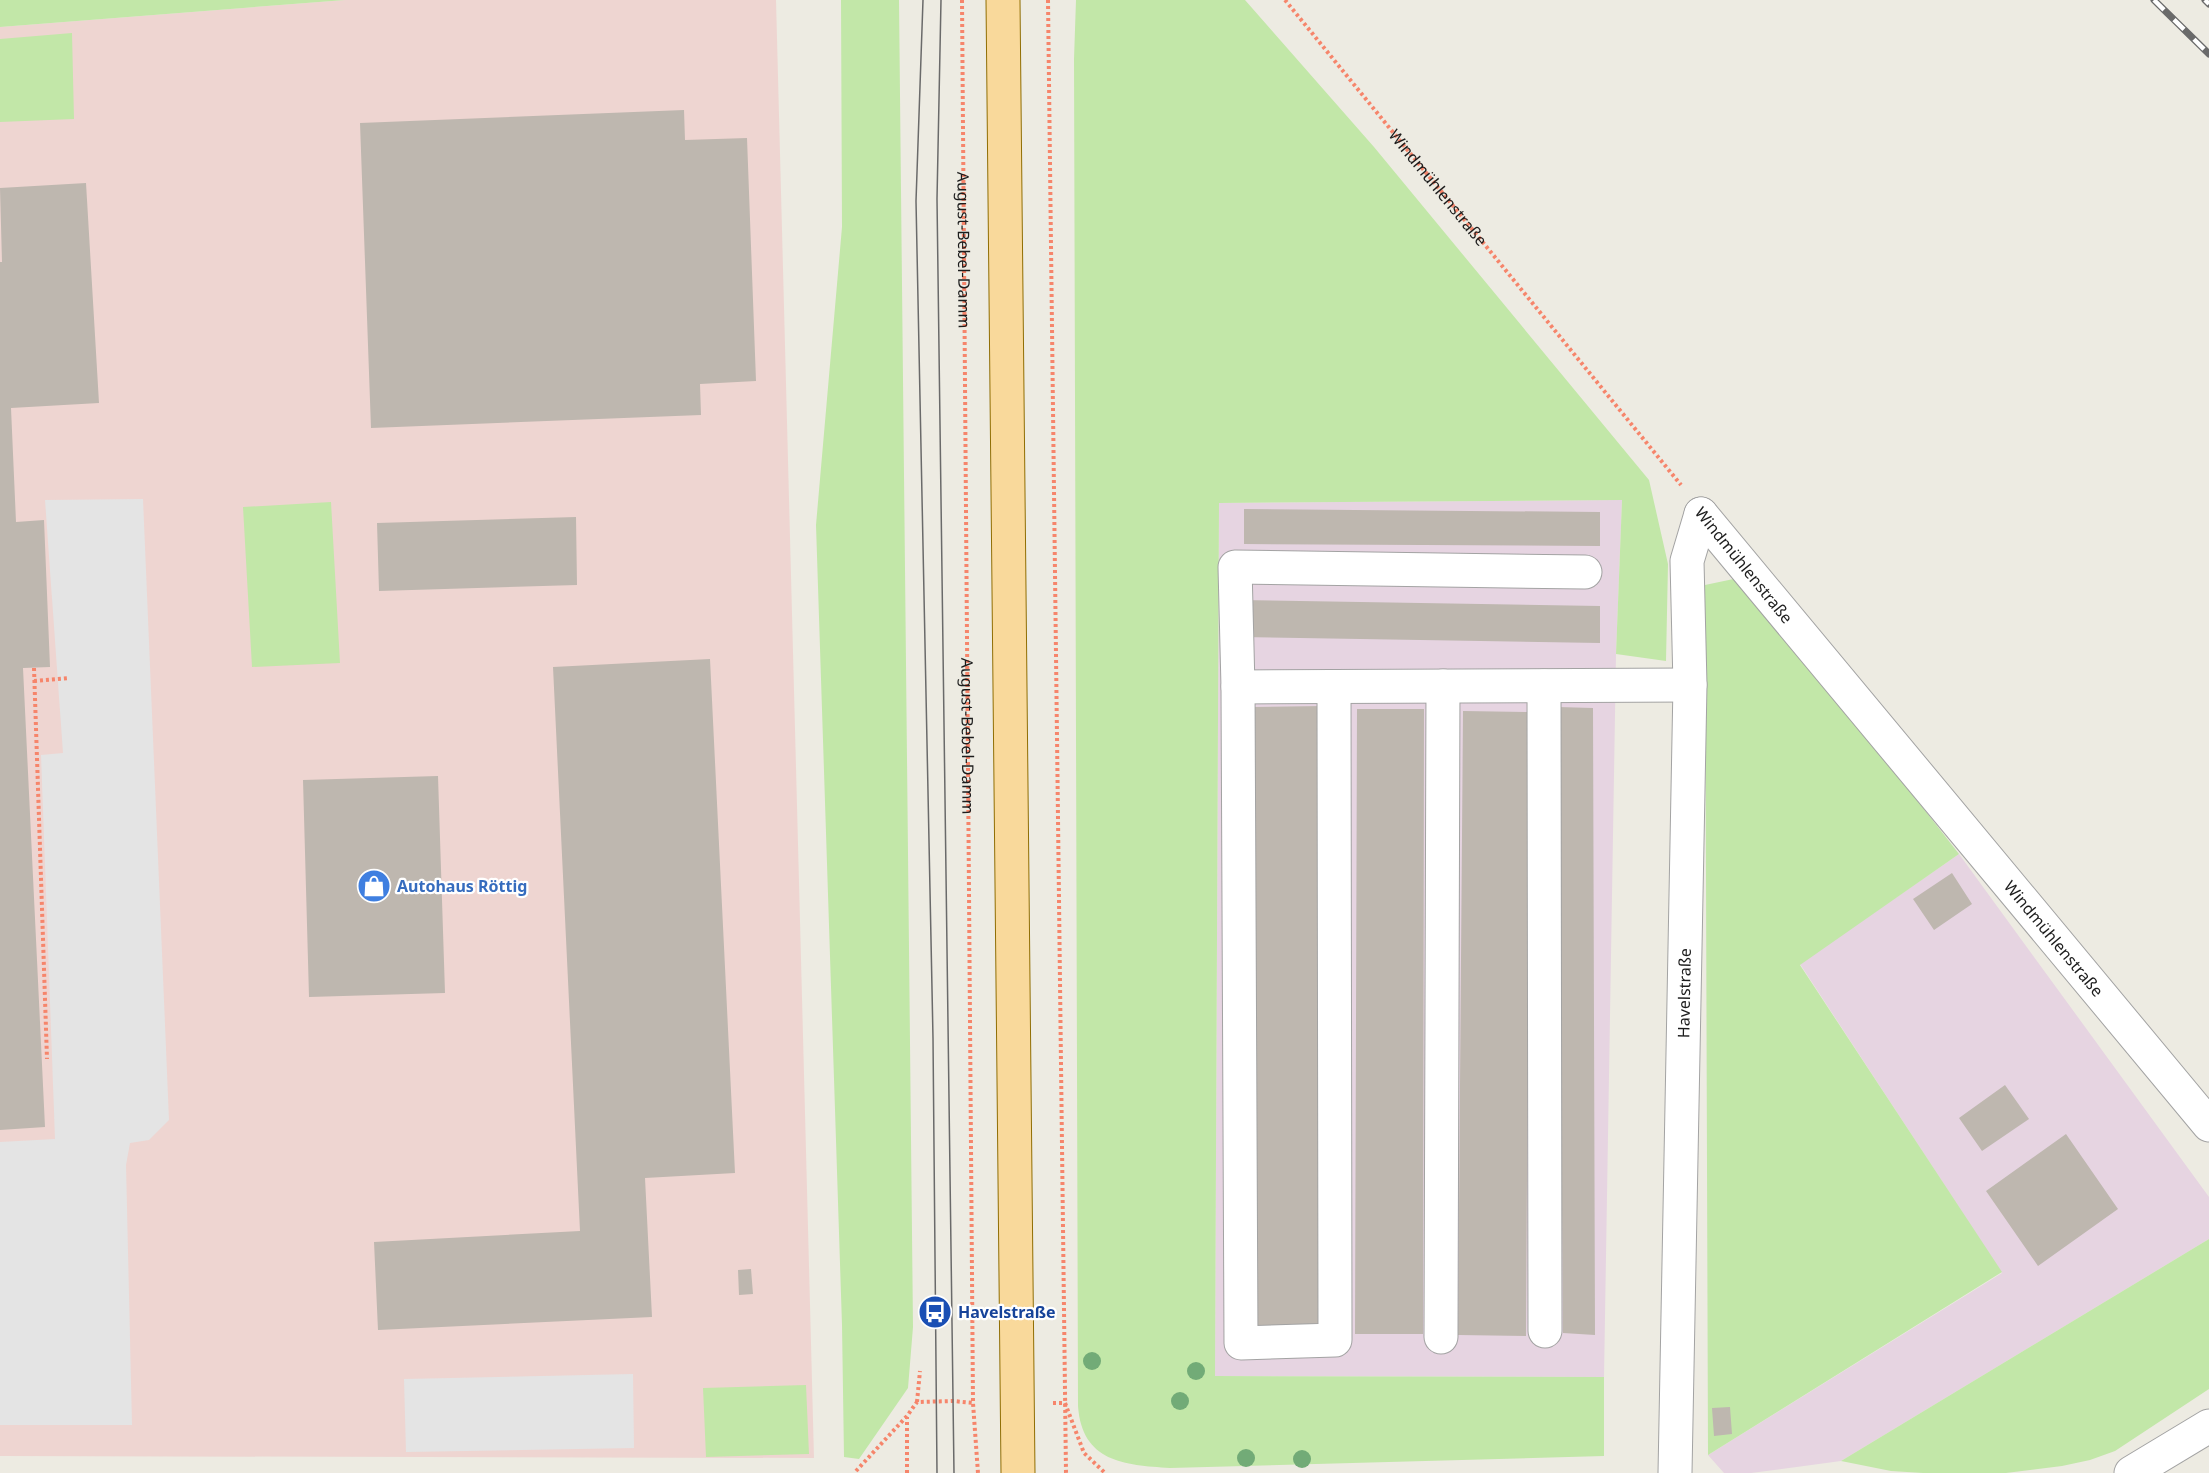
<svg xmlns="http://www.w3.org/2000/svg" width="2209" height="1473" font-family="'Noto Sans',sans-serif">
	<rect width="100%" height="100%" fill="#edebe2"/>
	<path fill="#eed5d1" d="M 345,0 L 776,0 L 814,1458 L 0,1456 L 0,27 Z"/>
	<path fill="#e6d4e1" d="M 1622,500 L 1616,654 L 1604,1377 L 1215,1376 L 1219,503 Z
		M 1959,854 L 2209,1197 L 2209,1239 L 1841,1461 L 1751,1473 L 1724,1473 L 1708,1455 L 2002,1273 L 1800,964 Z"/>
	<path fill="#c2e7a8" d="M 0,0 L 345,0 L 0,27 Z
		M 841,0 L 899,0 L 913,1327 L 908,1388 L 859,1459 L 844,1457 L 842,1325 L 816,525 L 842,227 Z
		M 1076,0 L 1245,0 L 1374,147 L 1649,480 L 1668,564 L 1666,661 L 1616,654 L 1622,500 L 1219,503 L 1215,1376 L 1604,1377 L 1604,1456 L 1170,1468 C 1124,1465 1082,1462 1078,1406 L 1074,59 Z
		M 72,33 L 74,119 L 0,122 L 0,39 Z
		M 331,502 L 340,663 L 252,667 L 243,507 Z
		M 1743,577 L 1959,854 L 1800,965 L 2002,1272 L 1708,1455 L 1705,585 Z
		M 2209,1239 L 2209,1389 L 2115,1451 L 2090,1460 L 2062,1466 L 2006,1473 L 1923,1473 L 1891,1471 L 1841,1461 Z
		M 806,1385 L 809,1454 L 706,1457 L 703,1388 Z"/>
	<path fill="#e4e4e4" d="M 143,499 L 169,1120 L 149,1140 L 130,1143 L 126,1165 L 132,1425 L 0,1425 L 0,1142 L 55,1139 L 41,755 L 63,753 L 45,500 Z
		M 633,1374 L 634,1448 L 406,1452 L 404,1379 Z"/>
	<path fill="#beb7af" d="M 684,110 L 685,140 L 747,138 L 756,381 L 700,384 L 701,415 L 371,428 L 360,123 Z
		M 86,183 L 99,403 L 11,408 L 16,522 L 44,520 L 50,667 L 23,668 L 45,1127 L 0,1130 L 0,262 L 2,262 L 0,188 Z
		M 1244,509 L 1600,512 L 1600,546 L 1244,544 Z
		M 576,517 L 577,585 L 379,591 L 377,523 Z
		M 1239,600 L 1600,606 L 1600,643 L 1239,637 Z
		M 710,659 L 735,1173 L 645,1178 L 652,1317 L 378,1330 L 374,1242 L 580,1231 L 553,667 Z
		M 1323,706 L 1323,1329 L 1253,1330 L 1253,707 Z
		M 1558,707 L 1593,708 L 1595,1335 L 1563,1333 Z
		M 1357,709 L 1424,709 L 1423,1334 L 1355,1334 Z
		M 1463,711 L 1530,712 L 1526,1336 L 1458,1335 Z
		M 438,776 L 445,993 L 309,997 L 303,780 Z
		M 1952,873 L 1972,904 L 1934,930 L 1913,899 Z
		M 2005,1085 L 2029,1119 L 1982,1151 L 1959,1118 Z
		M 2066,1134 L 2118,1209 L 2038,1266 L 1986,1191 Z
		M 751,1269 L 753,1294 L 739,1295 L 738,1270 Z
		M 1730,1407 L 1732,1434 L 1714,1436 L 1712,1408 Z"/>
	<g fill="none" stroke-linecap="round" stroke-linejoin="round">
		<g stroke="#a3a3a3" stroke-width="35">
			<g id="minor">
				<path id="s3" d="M 1701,514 L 2209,1125"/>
				<path d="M 1544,686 L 1545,1331"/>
				<path d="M 1238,687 L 1690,685"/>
				<path d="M 1334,687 L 1335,1340 L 1241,1343 L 1238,687 L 1235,567 L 1585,572"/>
				<path d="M 1441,1337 L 1443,686"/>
				<path id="s4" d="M 1675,1473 L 1690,685 L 1687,561 L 1701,514"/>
				<path d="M 2131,1473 L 2209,1426"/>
			</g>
		</g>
		<g stroke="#906e04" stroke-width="35">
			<path id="major" d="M 1003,0 L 1018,1473"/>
		</g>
		<g stroke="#f6856b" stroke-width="4" stroke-dasharray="3 3" stroke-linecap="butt">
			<path id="s1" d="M 962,0 L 973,1403 L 978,1473"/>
			<path d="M 1048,0 L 1066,1473"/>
			<path id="s2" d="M 1285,0 L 1681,485"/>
			<path d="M 34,668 L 47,1059"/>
			<path d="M 34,681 L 69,678"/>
			<path d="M 917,1402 L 920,1371"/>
			<path d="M 1053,1403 L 1065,1403 L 1084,1453 L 1104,1472"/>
			<path d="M 856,1471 L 907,1416 L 917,1402 L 953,1401 L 974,1403"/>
			<path d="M 907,1473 L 907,1417"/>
		</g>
		<use href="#minor" stroke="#fff" stroke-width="33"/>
		<use href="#major" stroke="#f9d99b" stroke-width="33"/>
		<path stroke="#6a6a6a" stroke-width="1.5" d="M 923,0 L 916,201 L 933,1038 L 937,1473
			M 941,0 L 937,199 L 954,1473"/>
		<g stroke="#6a6a6a" stroke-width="7">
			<path id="rail" d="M 2154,0 L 2209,54
				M 2205,0 L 2209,4"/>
		</g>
		<use href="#rail" stroke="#fff" stroke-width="4.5" stroke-dasharray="14" stroke-linecap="butt"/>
	</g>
	<g fill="#72ab77">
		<circle cx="1092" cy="1361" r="9"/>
		<circle cx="1196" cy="1371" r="9"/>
		<circle cx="1180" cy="1401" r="9"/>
		<circle cx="1246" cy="1458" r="9"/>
		<circle cx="1302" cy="1459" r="9"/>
	</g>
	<defs>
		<g id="shop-disc" transform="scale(1.725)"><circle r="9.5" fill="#3f7fe0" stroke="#fff"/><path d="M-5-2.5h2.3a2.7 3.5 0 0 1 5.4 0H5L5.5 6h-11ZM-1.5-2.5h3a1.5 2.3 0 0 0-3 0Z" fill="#fff"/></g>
		<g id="bus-disc" transform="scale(1.725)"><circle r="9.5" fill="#1a4fb4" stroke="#fff"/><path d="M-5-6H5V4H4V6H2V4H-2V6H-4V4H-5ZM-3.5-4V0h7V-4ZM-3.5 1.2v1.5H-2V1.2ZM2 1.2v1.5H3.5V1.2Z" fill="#fff"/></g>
	</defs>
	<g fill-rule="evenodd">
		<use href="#shop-disc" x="374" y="886"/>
		<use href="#bus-disc" x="935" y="1312"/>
	</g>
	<g text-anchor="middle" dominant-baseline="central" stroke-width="4.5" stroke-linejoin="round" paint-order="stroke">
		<g font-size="16" fill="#1c1c1c" stroke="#fff">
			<text stroke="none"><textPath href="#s2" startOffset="242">Windmühlenstraße</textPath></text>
			<text stroke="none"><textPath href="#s1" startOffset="250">August-Bebel-Damm</textPath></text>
			<text transform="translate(1744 565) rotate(51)">Windmühlenstraße</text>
			<text stroke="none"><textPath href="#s1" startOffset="736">August-Bebel-Damm</textPath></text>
			<text stroke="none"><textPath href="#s3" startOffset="552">Windmühlenstraße</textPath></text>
			<text stroke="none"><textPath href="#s4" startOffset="480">Havelstraße</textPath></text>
		</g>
		<g font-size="16" font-weight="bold" fill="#366cbe" stroke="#fff" text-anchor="start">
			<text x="397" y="886">Autohaus Röttig</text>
		</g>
		<g font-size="16" font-weight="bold" fill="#164399" stroke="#fff" text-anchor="start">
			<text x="958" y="1312">Havelstraße</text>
		</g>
	</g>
</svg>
